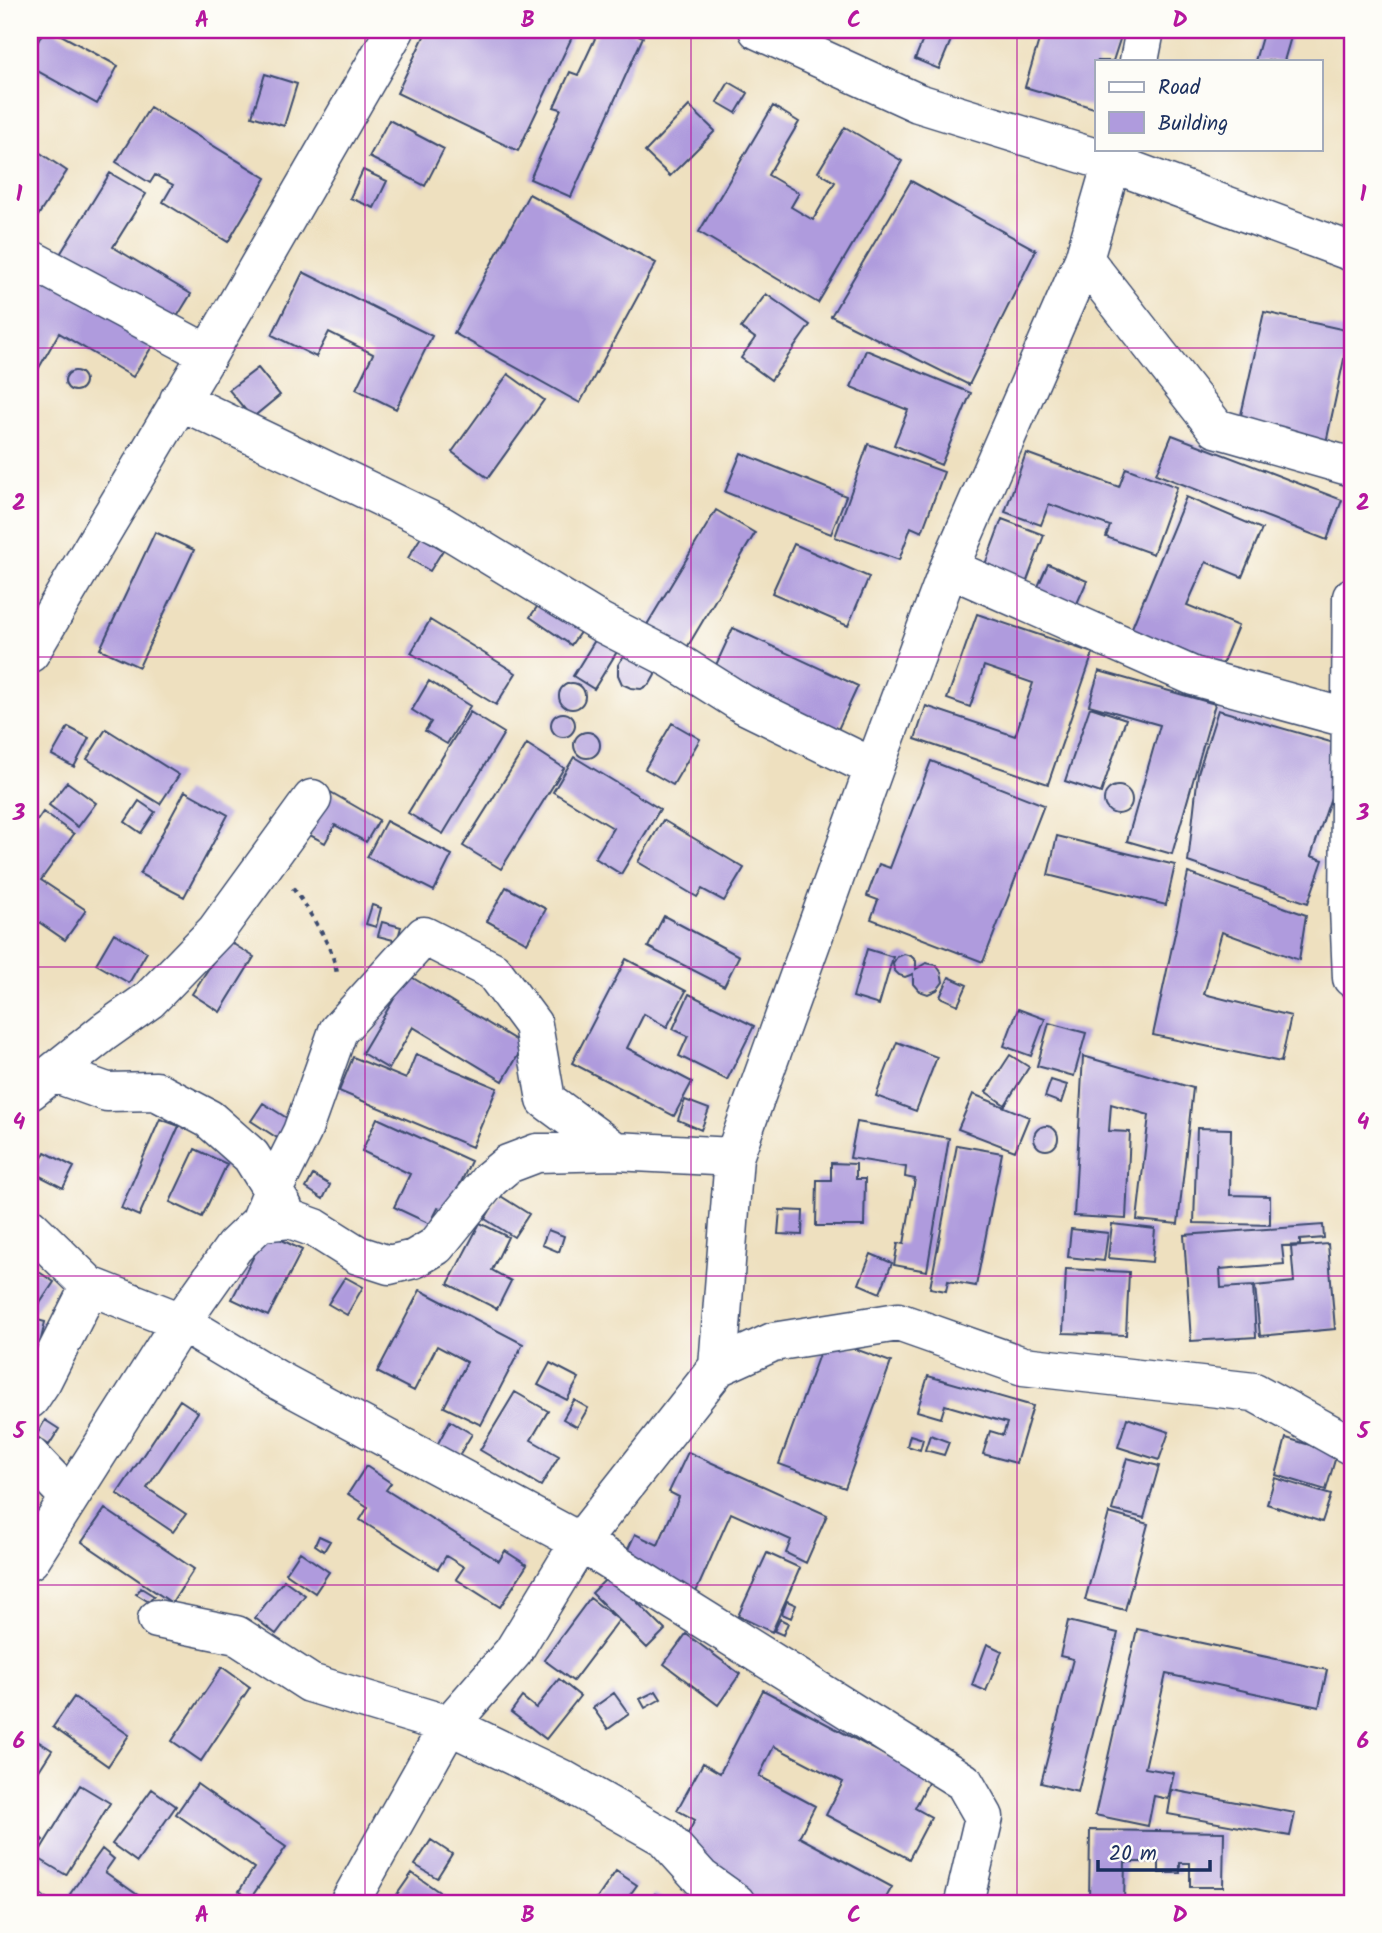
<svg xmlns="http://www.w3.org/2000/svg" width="1382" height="1933" font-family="Kalam,sans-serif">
	<rect width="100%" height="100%" fill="#fdfcf7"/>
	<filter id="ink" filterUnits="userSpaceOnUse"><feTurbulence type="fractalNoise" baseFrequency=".0143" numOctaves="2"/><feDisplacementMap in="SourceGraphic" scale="14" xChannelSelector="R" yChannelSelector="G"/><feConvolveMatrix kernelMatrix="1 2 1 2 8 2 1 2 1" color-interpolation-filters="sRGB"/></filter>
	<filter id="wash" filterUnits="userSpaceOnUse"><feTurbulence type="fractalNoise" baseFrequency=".00686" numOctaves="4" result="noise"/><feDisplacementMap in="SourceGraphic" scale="28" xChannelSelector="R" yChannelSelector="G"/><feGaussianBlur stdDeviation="1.57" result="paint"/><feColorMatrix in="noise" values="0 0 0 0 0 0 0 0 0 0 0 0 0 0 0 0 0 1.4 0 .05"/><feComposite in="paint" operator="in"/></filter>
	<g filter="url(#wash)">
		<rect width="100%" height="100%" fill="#eee0bf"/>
		<g id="blocks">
			<path fill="#af9bdd" d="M 44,30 L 52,30 L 118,66 L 97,104 L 30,67 L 30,56 Z
				M 427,30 L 562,30 L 573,35 L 518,151 L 397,93 Z
				M 599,30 L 627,30 L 643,37 L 571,197 L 530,179 L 561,109 L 554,107 L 570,72 L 578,75 Z
				M 927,30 L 946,30 L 954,33 L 939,69 L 915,59 Z
				M 1042,30 L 1069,30 L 1082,34 L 1083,30 L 1123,30 L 1113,61 L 1097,61 L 1097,109 L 1025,87 Z
				M 1264,30 L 1293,30 L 1284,61 L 1255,61 Z
				M 265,74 L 297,84 L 284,126 L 252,116 Z
				M 729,82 L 748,93 L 736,113 L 717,102 Z
				M 689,106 L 715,131 L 670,176 L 645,152 Z
				M 773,106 L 799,122 L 768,175 L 799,193 L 791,207 L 813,220 L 835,182 L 818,172 L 845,127 L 902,161 L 818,303 L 699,232 Z
				M 150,107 L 266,178 L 228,242 L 163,202 L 173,185 L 155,175 L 150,183 L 116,162 Z
				M 389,120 L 444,149 L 425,186 L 369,157 Z
				M 30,146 L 67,171 L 30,228 Z
				M 363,170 L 387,181 L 374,208 L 350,198 Z
				M 110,173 L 146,194 L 113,247 L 191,294 L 172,325 L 59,256 Z
				M 911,181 L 1036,250 L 969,385 L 831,316 Z
				M 529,194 L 656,263 L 580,403 L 454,333 Z
				M 303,272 L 432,336 L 396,409 L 356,389 L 373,354 L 329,332 L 316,357 L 272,335 Z
				M 48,275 L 156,340 L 133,377 L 59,333 L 32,380 L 30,379 L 30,304 Z
				M 766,294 L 810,325 L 771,380 L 741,358 L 755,338 L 741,328 Z
				M 1264,312 L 1350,331 L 1326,443 L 1239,424 Z
				M 866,350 L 971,393 L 941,465 L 894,445 L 908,410 L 851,387 Z
				M 258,368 L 280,395 L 252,418 L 229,390 Z
				M65 381a10 10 0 1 1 20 0a10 10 0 1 1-20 0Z
				M 508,374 L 544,400 L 488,478 L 452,452 Z
				M 1172,435 L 1342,500 L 1327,540 L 1156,474 Z
				M 868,444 L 944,472 L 922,532 L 911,527 L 899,560 L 835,537 Z
				M 741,453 L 846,496 L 831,534 L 725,492 Z
				M 1026,453 L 1119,487 L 1126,468 L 1177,487 L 1153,554 L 1106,537 L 1110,526 L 1049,504 L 1041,525 L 1005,512 Z
				M 1186,497 L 1262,529 L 1242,577 L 1206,562 L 1187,605 L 1238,626 L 1221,667 L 1131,630 Z
				M 716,510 L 755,533 L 685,651 L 645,628 Z
				M 1002,519 L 1044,535 L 1025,586 L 983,570 Z
				M 155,532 L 194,550 L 139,667 L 100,649 Z
				M 421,537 L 443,550 L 430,571 L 408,558 Z
				M 794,544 L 869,577 L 848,626 L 772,593 Z
				M 1048,564 L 1087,581 L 1075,608 L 1036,591 Z
				M 542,600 L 583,628 L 571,645 L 530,617 Z
				M 977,614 L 1093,653 L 1048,784 L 915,739 L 926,706 L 1015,736 L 1033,683 L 984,666 L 970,707 L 947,699 Z
				M 430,620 L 516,673 L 496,705 L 411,653 Z
				M 733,628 L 858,686 L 835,736 L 710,678 Z
				M 597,637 L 618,650 L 594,689 L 573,676 Z
				M 632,652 L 654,665 L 655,675 L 650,684 L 641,689 L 631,688 L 622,684 L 618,675 L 618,665 L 623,657 Z
				M 1099,671 L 1215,704 L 1172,854 L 1127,841 L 1160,725 L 1089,705 Z
				M 429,681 L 470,706 L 447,744 L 425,731 L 431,722 L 412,710 Z
				M559 696a13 13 0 1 1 26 0a13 13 0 1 1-26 0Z
				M 1090,707 L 1126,719 L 1101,793 L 1065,781 Z
				M 1218,710 L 1348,747 L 1311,856 L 1323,860 L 1308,903 L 1188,862 L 1198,773 Z
				M 470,712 L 504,733 L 443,834 L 408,813 Z
				M551 725a12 12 0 1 1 24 0a12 12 0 1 1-24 0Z
				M 672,723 L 700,739 L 673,785 L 645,769 Z
				M 68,727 L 89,738 L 74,767 L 52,755 Z
				M 106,729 L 179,775 L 160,804 L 87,759 Z
				M574 745a13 13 0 1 1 26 0a13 13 0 1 1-26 0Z
				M 527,744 L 564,768 L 501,869 L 463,846 Z
				M 574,757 L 660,809 L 621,874 L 595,858 L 613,828 L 553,792 Z
				M 931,761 L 1044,805 L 983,962 L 871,919 L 878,900 L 867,896 L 879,864 L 890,868 Z
				M 67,782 L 96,803 L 78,827 L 49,805 Z
				M1104 800a14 14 0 1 1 28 0a14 14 0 1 1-28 0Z
				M 327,790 L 379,820 L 366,842 L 335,825 L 325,843 L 304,832 Z
				M 185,791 L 228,815 L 184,897 L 140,874 Z
				M 139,801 L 155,812 L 141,833 L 125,822 Z
				M 43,812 L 74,834 L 41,880 L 86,910 L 65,940 L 30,916 L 30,831 Z
				M 663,820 L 744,868 L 724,901 L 702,889 L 697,897 L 638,862 Z
				M 386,821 L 452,855 L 434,891 L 367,857 Z
				M 1057,836 L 1175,865 L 1166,905 L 1048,875 Z
				M 1188,873 L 1306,915 L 1299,960 L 1222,932 L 1204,994 L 1291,1016 L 1281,1062 L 1153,1035 Z
				M 506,887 L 546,909 L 527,943 L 487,921 Z
				M 372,905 L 381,908 L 376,927 L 366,924 Z
				M 664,916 L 739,956 L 724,986 L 648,947 Z
				M 382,922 L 401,927 L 397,941 L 378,936 Z
				M 114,933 L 147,952 L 129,983 L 96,964 Z
				M 227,940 L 254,957 L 220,1012 L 192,994 Z
				M 867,949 L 893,957 L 879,1005 L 853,997 Z
				M 904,954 L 911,956 L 916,961 L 916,969 L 926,963 L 936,965 L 941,972 L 943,982 L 937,990 L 928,994 L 919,991 L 913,984 L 913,974 L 905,977 L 899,975 L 894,970 L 893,963 L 897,957 Z
				M 626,959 L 686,991 L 667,1027 L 644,1014 L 627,1048 L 692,1082 L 674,1116 L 572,1063 Z
				M 408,975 L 524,1045 L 503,1081 L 413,1027 L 389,1069 L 362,1053 Z
				M 949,977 L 967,985 L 958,1005 L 940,997 Z
				M 689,994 L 754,1026 L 727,1080 L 679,1056 L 688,1036 L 673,1029 Z
				M 1018,1009 L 1045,1019 L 1031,1056 L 1004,1046 Z
				M 1049,1023 L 1086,1033 L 1074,1076 L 1037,1066 Z
				M 897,1042 L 937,1057 L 916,1111 L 876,1096 Z
				M 416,1054 L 497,1088 L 472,1147 L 339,1091 L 353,1057 L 406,1079 Z
				M 1010,1055 L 1029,1067 L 1005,1105 L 986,1092 Z
				M 1083,1056 L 1193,1088 L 1178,1224 L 1137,1220 L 1149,1115 L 1111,1104 L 1109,1131 L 1130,1132 L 1126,1219 L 1074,1216 Z
				M 1051,1080 L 1067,1085 L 1061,1103 L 1045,1097 Z
				M 973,1094 L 1029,1117 L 1015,1151 L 958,1129 Z
				M 685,1100 L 709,1109 L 701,1130 L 678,1120 Z
				M 263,1103 L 290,1120 L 279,1139 L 251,1121 Z
				M 377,1118 L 471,1161 L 447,1212 L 438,1208 L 430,1224 L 394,1207 L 410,1174 L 362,1151 Z
				M 160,1119 L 179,1126 L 139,1216 L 121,1208 Z
				M 857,1122 L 949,1138 L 927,1271 L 894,1265 L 898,1243 L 904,1244 L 915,1179 L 905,1177 L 906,1167 L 850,1158 Z
				M1034 1138a12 12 0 1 1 24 0a12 12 0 1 1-24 0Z
				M 1197,1128 L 1231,1129 L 1230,1195 L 1270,1196 L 1270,1225 L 1194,1223 Z
				M 957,1145 L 1002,1153 L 976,1286 L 948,1281 L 946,1291 L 930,1288 Z
				M 195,1149 L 227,1164 L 202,1217 L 170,1202 Z
				M 45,1152 L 74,1167 L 63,1188 L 34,1173 Z
				M 831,1163 L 856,1164 L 856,1179 L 865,1179 L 864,1226 L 816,1226 L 817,1180 L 831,1180 Z
				M 313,1175 L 330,1185 L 323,1199 L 306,1188 Z
				M 499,1195 L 529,1214 L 514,1237 L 485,1219 Z
				M 780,1210 L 803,1211 L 802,1235 L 778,1234 Z
				M 480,1223 L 508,1237 L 492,1270 L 511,1281 L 497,1309 L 448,1284 Z
				M 1112,1224 L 1155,1229 L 1152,1262 L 1108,1258 Z
				M 1323,1225 L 1324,1238 L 1300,1240 L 1300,1245 L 1282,1246 L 1284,1264 L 1220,1269 L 1221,1288 L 1253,1286 L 1256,1337 L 1191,1341 L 1184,1235 Z
				M 1071,1229 L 1108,1233 L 1104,1261 L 1068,1257 Z
				M 548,1230 L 564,1236 L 559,1252 L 542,1245 Z
				M 266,1232 L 302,1250 L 268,1316 L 232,1299 Z
				M 1328,1244 L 1335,1329 L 1260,1336 L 1255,1286 L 1294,1282 L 1291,1247 Z
				M 871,1254 L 892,1263 L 880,1293 L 859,1284 Z
				M 30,1266 L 54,1282 L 30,1318 Z
				M 1066,1269 L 1129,1272 L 1126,1335 L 1063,1333 Z
				M 345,1277 L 363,1287 L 347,1315 L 328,1304 Z
				M 420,1290 L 523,1344 L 481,1425 L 444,1407 L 467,1362 L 437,1346 L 414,1391 L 377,1372 Z
				M 30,1318 L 45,1322 L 39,1348 L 30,1346 Z
				M 825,1338 L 891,1362 L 845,1488 L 779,1464 Z
				M 550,1363 L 579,1378 L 567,1400 L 538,1385 Z
				M 928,1376 L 1033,1406 L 1016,1463 L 983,1454 L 990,1431 L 1003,1435 L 1007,1423 L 945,1405 L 941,1418 L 917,1411 Z
				M 515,1392 L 548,1411 L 531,1440 L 559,1456 L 541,1486 L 480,1450 Z
				M 180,1400 L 198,1412 L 147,1488 L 186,1514 L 173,1532 L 117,1494 Z
				M 574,1400 L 588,1408 L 577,1427 L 563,1419 Z
				M 1127,1418 L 1169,1432 L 1159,1460 L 1118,1447 Z
				M 45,1420 L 59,1429 L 49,1445 L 36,1436 Z
				M 450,1421 L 472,1434 L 458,1457 L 437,1445 Z
				M 910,1435 L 923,1439 L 920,1450 L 907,1446 Z
				M 930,1435 L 949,1442 L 944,1455 L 925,1450 Z
				M 1286,1438 L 1337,1453 L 1326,1490 L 1276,1475 Z
				M 688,1452 L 827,1515 L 806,1563 L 786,1553 L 791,1540 L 731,1513 L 696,1592 L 623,1560 L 635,1534 L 658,1545 L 679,1497 L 669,1492 Z
				M 1127,1458 L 1159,1466 L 1144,1518 L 1112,1510 Z
				M 366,1466 L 391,1483 L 386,1490 L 499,1561 L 505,1551 L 527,1565 L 500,1607 L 456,1579 L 464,1567 L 446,1556 L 438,1569 L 360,1520 L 368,1507 L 348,1494 Z
				M 1275,1478 L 1331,1495 L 1322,1522 L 1267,1504 Z
				M 105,1509 L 194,1569 L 172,1603 L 82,1542 Z
				M 1109,1513 L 1148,1524 L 1125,1610 L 1085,1600 Z
				M 319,1536 L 330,1541 L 324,1551 L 315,1545 Z
				M 300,1552 L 329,1572 L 315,1593 L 286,1573 Z
				M 767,1553 L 800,1568 L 772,1632 L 738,1616 Z
				M 610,1575 L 665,1630 L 647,1648 L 592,1593 Z
				M 284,1580 L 305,1595 L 276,1634 L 255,1618 Z
				M 141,1588 L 154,1596 L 149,1602 L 136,1594 Z
				M 590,1598 L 619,1620 L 573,1681 L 544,1660 Z
				M 787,1601 L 796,1605 L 791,1618 L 782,1614 Z
				M 780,1619 L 788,1623 L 783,1635 L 774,1631 Z
				M 1068,1621 L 1118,1633 L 1078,1792 L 1041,1783 L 1073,1659 L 1060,1656 Z
				M 1137,1629 L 1327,1670 L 1319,1707 L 1166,1674 L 1145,1768 L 1174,1773 L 1168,1799 L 1154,1796 L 1148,1826 L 1095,1815 Z
				M 686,1634 L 740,1674 L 718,1705 L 664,1664 Z
				M 987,1644 L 1002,1651 L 986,1691 L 972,1685 Z
				M 222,1667 L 250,1687 L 201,1761 L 172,1741 Z
				M 559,1679 L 580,1696 L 546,1739 L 511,1712 L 522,1697 L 536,1708 Z
				M 763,1690 L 930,1779 L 915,1808 L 931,1817 L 909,1859 L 826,1815 L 843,1782 L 774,1746 L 759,1776 L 815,1806 L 799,1837 L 892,1887 L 883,1903 L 743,1903 L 682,1845 L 695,1820 L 677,1810 L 703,1763 L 720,1773 Z
				M 656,1691 L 661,1699 L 645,1708 L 640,1699 Z
				M 614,1693 L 629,1714 L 608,1729 L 593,1708 Z
				M 74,1697 L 129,1735 L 108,1766 L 53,1727 Z
				M 36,1740 L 52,1750 L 38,1772 L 30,1767 L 30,1751 Z
				M 197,1784 L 286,1847 L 250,1899 L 239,1891 L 254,1868 L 176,1814 Z
				M 80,1785 L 110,1803 L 66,1875 L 36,1857 Z
				M 152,1789 L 176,1806 L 137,1862 L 112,1844 Z
				M 1172,1790 L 1295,1813 L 1290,1836 L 1168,1814 Z
				M 30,1827 L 43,1840 L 30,1852 Z
				M 1090,1830 L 1224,1832 L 1223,1887 L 1190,1887 L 1190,1863 L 1180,1863 L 1180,1873 L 1159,1873 L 1159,1862 L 1125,1862 L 1124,1903 L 1089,1903 Z
				M 431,1840 L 452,1854 L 437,1878 L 415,1865 Z
				M 102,1849 L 114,1859 L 105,1872 L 149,1903 L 84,1903 L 70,1894 Z
				M 616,1871 L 637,1885 L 624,1903 L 594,1903 Z
				M 412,1873 L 455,1903 L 391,1903 Z
				M 30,1885 L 49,1901 L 47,1903 L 30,1903 Z
				M 655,1894 L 667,1903 L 648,1903 Z"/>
		</g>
	</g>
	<g filter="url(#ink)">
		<use href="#blocks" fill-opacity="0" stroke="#3b4a6d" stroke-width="2"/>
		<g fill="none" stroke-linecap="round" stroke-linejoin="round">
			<g stroke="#3b4a6d" stroke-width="41">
				<path id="street" d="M 758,30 L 918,103 L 1112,163 L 1352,252
					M 1139,61 L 1145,30
					M 30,259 L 208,354
					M 1084,259 L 1216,428 L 1352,467
					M 179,400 L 442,526 L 600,622 L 670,658 L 743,704 L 874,768
					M 949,568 L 1193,676 L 1350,719
					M 1352,597 L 1349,908 L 1352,978
					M 30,653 L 208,354 L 395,30
					M 54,1073 L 107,1092 L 156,1091 L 209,1119 L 251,1156 L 283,1207
					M 30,1091 L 104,1032 L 149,1000 L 216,931 L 312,799
					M 260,1222 L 273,1190 L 302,1132 L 338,1031 L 424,936 L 493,971 L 533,1025 L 546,1100 L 615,1151
					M 30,1227 L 90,1286 L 181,1322 L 276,1379 L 580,1542 L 964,1782 L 984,1817 L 965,1898
					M 718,1367 L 773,1342 L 898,1322 L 1023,1366 L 1254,1392 L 1352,1446
					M 30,1399 L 42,1381 L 90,1286
					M 30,1456 L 69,1497
					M 30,1560 L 181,1322 L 234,1247 L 260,1222 L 290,1219 L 315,1228 L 358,1255 L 389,1265 L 414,1259 L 436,1246 L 490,1179 L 508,1164 L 537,1153 L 615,1151 L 734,1157
					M 157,1619 L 236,1635 L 310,1683 L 449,1725 L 564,1780 L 664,1837 L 701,1878 L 736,1903
					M 349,1903 L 449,1725 L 513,1652 L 580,1542 L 718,1367 L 734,1157 L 874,768 L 949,568 L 1084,259 L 1116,149"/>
			</g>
			<path stroke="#3b4a6d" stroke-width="4.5" stroke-dasharray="5 5" stroke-linecap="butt" d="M 293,888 C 309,911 336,949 337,976"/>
			<use href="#street" stroke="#fff" stroke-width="38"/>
		</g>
	</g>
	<path fill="none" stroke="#b5179e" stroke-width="2" stroke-opacity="0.55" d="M 365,30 L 365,1903M 691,30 L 691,1903M 1017,30 L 1017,1903M 30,348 L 1352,348M 30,657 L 1352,657M 30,967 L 1352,967M 30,1276 L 1352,1276M 30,1585 L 1352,1585"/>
	<rect width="1382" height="1933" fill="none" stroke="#fdfcf7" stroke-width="77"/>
	<rect x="1095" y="60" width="228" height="91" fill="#fdfcf7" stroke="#a3aaba" stroke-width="2"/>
	<rect x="1109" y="82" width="35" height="10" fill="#ffffff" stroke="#a3aaba" stroke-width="2"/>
	<text x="1158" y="94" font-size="21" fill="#1b2f5e">Road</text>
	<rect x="1109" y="112" width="35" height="21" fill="#af9bdd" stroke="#a3aaba" stroke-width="2"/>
	<text x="1158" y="130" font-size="21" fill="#1b2f5e">Building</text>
	<path d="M1098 1860v10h112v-10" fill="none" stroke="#1b2f5e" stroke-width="3.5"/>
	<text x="1109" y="1860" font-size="21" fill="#1b2f5e" stroke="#fdfcf7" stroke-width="5" paint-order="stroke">20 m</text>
	<rect x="38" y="38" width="1306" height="1857" fill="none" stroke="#b5179e" stroke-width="2.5"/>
	<g font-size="23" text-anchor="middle" font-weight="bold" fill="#b5179e">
		<text x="202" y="27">A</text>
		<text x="528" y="27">B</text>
		<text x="854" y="27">C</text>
		<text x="1180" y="27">D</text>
		<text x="19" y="201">1</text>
		<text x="1363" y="201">1</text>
		<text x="19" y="510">2</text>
		<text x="1363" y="510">2</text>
		<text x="19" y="820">3</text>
		<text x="1363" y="820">3</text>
		<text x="19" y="1129">4</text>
		<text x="1363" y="1129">4</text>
		<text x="19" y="1438">5</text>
		<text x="1363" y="1438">5</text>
		<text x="19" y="1748">6</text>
		<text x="1363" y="1748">6</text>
		<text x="202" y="1922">A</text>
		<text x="528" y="1922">B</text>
		<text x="854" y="1922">C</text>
		<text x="1180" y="1922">D</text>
	</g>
</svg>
